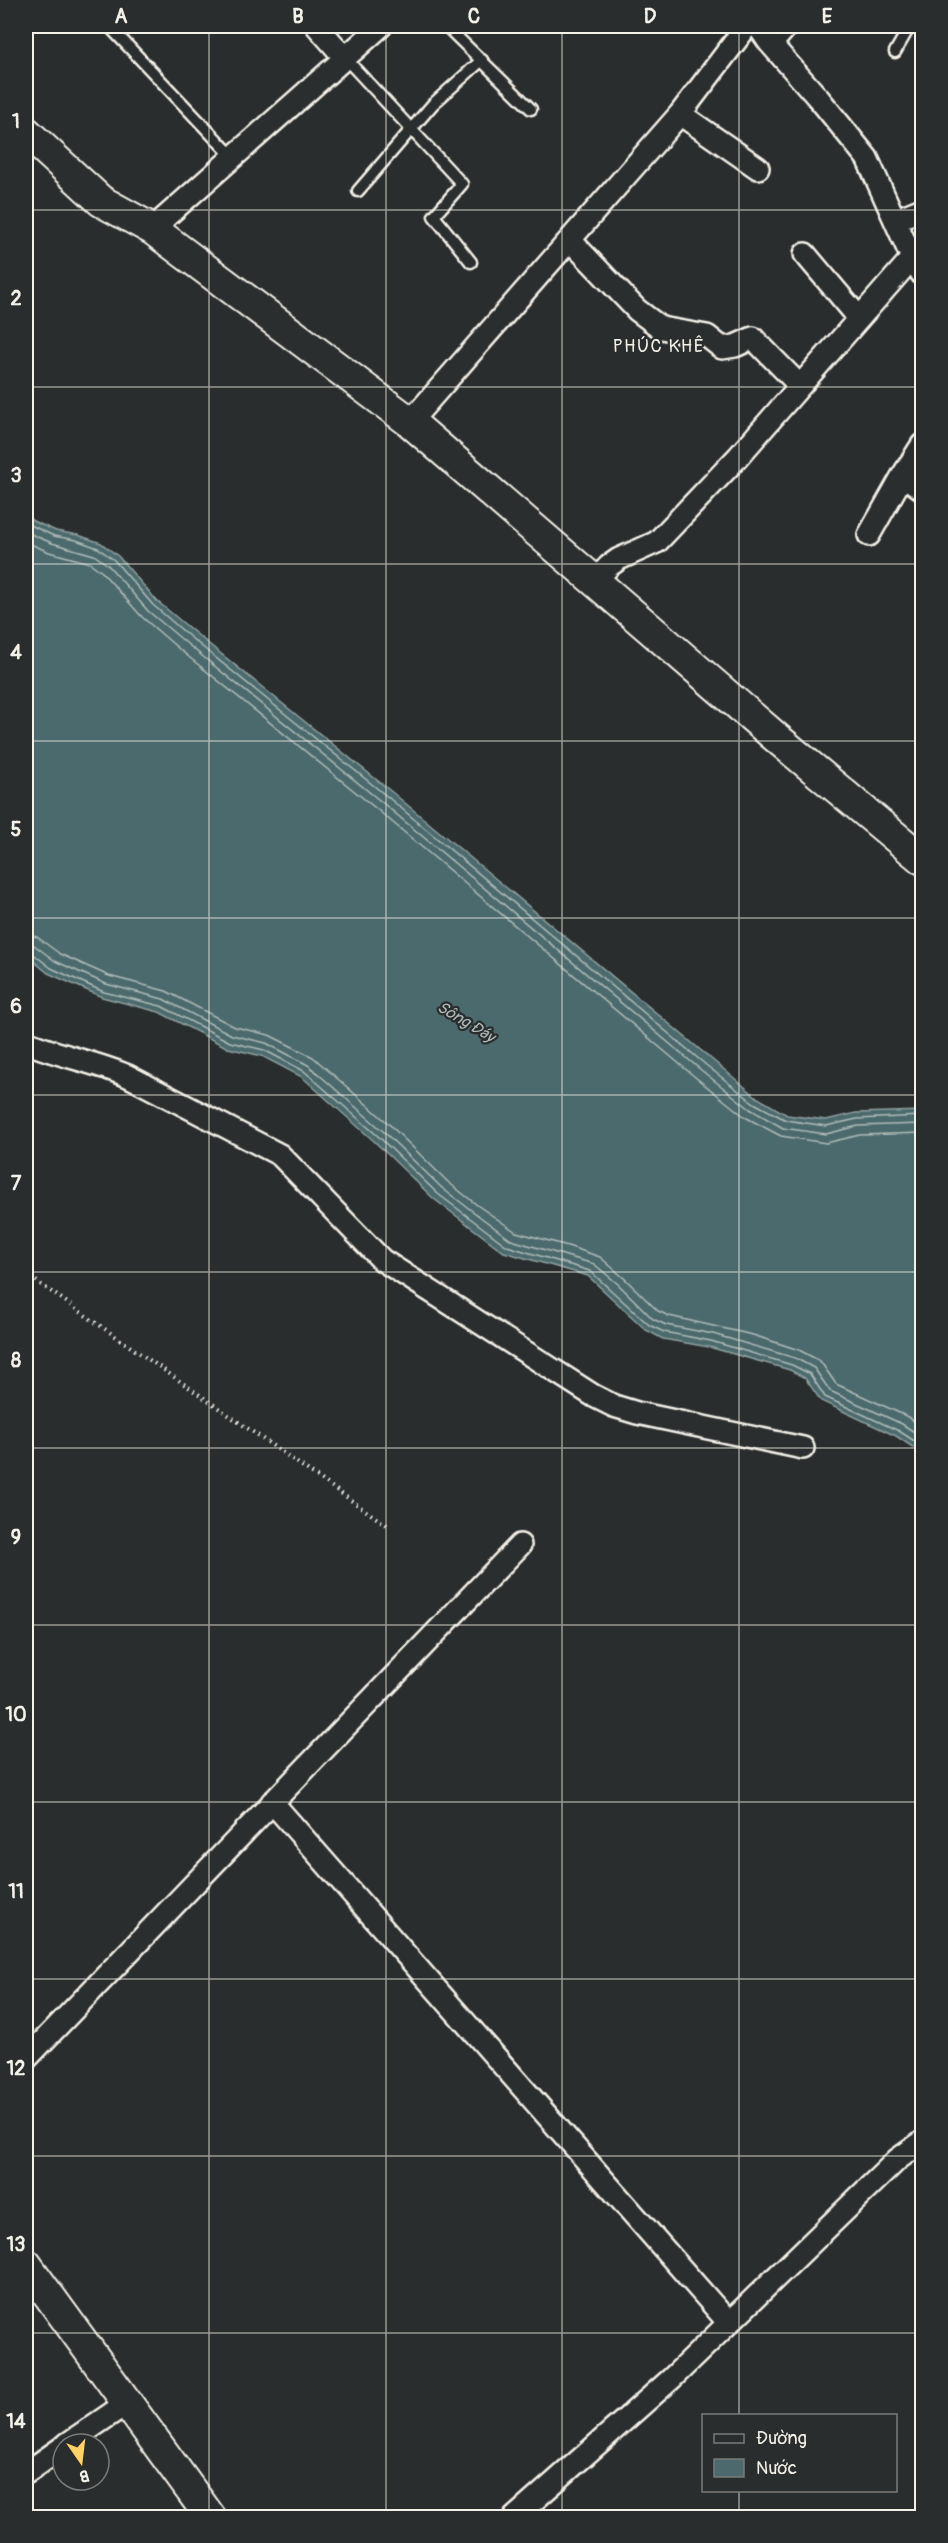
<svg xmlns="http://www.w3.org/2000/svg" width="948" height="2543" font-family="Pangolin,sans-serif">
	<rect width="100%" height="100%" fill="#2a2d2e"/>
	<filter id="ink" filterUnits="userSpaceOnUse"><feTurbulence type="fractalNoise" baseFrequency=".0167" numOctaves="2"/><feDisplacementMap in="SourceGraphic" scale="12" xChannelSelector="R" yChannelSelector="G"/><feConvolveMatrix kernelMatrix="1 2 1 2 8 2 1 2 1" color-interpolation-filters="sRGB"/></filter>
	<g filter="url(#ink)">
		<path fill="#4c6a6e" stroke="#8fa09f" stroke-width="1.5" d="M 26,515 L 33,521 L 56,531 L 78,535 L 101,543 L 118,556 L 157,601 L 194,632 L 393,793 L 758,1098 L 787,1115 L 826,1120 L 856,1113 L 922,1111 L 922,1453 L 896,1436 L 821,1401 L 805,1378 L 790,1370 L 709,1347 L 663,1339 L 646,1330 L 588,1276 L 504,1252 L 434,1199 L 375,1142 L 302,1077 L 262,1056 L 228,1048 L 159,1012 L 102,997 L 48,973 L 26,955 Z"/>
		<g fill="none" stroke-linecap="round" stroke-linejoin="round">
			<path stroke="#b1bbb7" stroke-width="1.5" d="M 26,523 L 54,536 L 76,540 L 98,548 L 114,560 L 153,605 L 190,637 L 389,798 L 706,1065 L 754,1103 L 786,1120 L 826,1126 L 857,1119 L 922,1116
				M 26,532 L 52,543 L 94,555 L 108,565 L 148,611 L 185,642 L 384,804 L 701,1070 L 750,1109 L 783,1128 L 826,1134 L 858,1126 L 922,1124
				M 26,542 L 49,552 L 90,563 L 102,572 L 142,617 L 179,649 L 379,811 L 695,1077 L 745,1117 L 781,1136 L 826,1143 L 860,1135 L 922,1133
				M 26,934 L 37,937 L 60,954 L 109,976 L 166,991 L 235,1027 L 269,1035 L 313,1057 L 390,1125 L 448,1182 L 477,1205 L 516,1232 L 568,1246 L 600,1257 L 624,1278 L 658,1311 L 669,1316 L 753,1335 L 799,1350 L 820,1361 L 836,1384 L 906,1416 L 922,1426
				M 26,944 L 34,945 L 55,961 L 106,984 L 163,999 L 232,1035 L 266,1043 L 308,1065 L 384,1132 L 443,1189 L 511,1240 L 594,1264 L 618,1284 L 653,1319 L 666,1325 L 713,1334 L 795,1358 L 814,1368 L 830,1391 L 902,1424 L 922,1437
				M 26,951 L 31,952 L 51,968 L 104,992 L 161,1006 L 230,1042 L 264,1050 L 304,1071 L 379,1137 L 438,1194 L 507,1246 L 590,1271 L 649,1325 L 664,1332 L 711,1341 L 792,1365 L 810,1374 L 825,1397 L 899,1431 L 922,1446"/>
			<g stroke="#f4f1e8" stroke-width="15">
				<path id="lane" d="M 109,26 L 232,156
					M 446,26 L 531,109
					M 775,48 L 794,26
					M 895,52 L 910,26
					M 346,59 L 462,184 L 434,216 L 471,262
					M 358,191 L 433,104 L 482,60"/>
			</g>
			<g stroke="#f4f1e8" stroke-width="26">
				<path id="street" d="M 317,26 L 346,59
					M 758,26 L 769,42 L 820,100 L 867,158 L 912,258 L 922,274
					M 680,114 L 758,168
					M 895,220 L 922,209
					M 152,229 L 381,26
					M 570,240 L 637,310 L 661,328 L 707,336 L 722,348 L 735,346 L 753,338 L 800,386
					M 805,254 L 859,318
					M 410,422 L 680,114 L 747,26
					M 922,445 L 903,475 L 922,489
					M 869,535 L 903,475
					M 595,581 L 609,566 L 619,559 L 657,542 L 738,457 L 912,258
					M 26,1042 C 59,1056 95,1062 128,1076 L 280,1155 L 382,1260 L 594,1396 L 614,1406 L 637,1413 L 803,1448
					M 272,1802 L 729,2323
					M 26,2059 L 520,1545
					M 67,2444 L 127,2403
					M 26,2473 L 63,2447
					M 514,2518 L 671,2379 L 898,2159 L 922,2142"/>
			</g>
			<g stroke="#f4f1e8" stroke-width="34">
				<path id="secondary" d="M 26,132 L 101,201 L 152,229 L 410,422 L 779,740 L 922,859
					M 26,2264 L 211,2518"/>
			</g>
			<path stroke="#f4f1e8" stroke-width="4" stroke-dasharray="1.5 4.5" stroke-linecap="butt" d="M 26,1274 L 388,1526"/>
			<use href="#lane" stroke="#2a2d2e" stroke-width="10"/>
			<use href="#street" stroke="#2a2d2e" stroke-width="21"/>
			<use href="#secondary" stroke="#2a2d2e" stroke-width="30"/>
		</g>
	</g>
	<path fill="none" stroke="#f4f1e8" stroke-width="1.5" stroke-opacity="0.55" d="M 209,26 L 209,2518M 386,26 L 386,2518M 562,26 L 562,2518M 739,26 L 739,2416M 26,210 L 922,210M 26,387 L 922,387M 26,564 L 922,564M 26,741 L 922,741M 26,918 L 922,918M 26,1095 L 922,1095M 26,1272 L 922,1272M 26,1448 L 922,1448M 26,1625 L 922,1625M 26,1802 L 922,1802M 26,1979 L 922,1979M 26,2156 L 922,2156M 26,2333 L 922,2333M 739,2490 L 739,2518"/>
	<g text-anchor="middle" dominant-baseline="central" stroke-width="4.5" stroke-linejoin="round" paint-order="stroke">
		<g font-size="16" font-style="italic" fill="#b1bbb7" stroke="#2a2d2e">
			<text transform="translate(466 1022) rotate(31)">Sông Đáy</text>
		</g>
		<g font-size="18" letter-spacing="1.5" fill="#f4f1e8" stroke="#2a2d2e">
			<text x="659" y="346">PHÚC KHÊ</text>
		</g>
	</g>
	<rect width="948" height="2543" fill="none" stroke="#2a2d2e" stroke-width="66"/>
	<rect x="702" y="2414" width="195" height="78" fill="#2a2d2e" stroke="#7b7b78" stroke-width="1.5"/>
	<rect x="714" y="2434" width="30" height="9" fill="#2a2d2e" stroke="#7b7b78" stroke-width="1.5"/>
	<text x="756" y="2444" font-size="18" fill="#f4f1e8">Đường</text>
	<rect x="714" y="2459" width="30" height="18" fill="#4c6a6e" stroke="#7b7b78" stroke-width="1.5"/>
	<text x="756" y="2474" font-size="18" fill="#f4f1e8">Nước</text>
	<g transform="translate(81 2462) rotate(166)"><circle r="28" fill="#2a2d2e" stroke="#7b7b78" stroke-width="1.5"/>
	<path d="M0-4.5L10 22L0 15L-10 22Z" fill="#ffd166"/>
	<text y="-9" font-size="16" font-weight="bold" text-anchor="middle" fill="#f4f1e8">B</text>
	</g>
	<rect x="33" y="33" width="882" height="2477" fill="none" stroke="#f4f1e8" stroke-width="2"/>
	<g font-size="20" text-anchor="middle" font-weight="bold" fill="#f4f1e8">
		<text x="121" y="23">A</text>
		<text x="298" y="23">B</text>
		<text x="474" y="23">C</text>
		<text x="650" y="23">D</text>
		<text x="827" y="23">E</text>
		<text x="16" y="128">1</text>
		<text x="16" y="305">2</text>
		<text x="16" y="482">3</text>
		<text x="16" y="659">4</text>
		<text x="16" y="836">5</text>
		<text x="16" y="1013">6</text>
		<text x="16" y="1190">7</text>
		<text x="16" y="1367">8</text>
		<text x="16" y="1544">9</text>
		<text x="16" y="1721">10</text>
		<text x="16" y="1898">11</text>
		<text x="16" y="2075">12</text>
		<text x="16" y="2251">13</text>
		<text x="16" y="2428">14</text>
	</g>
</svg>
